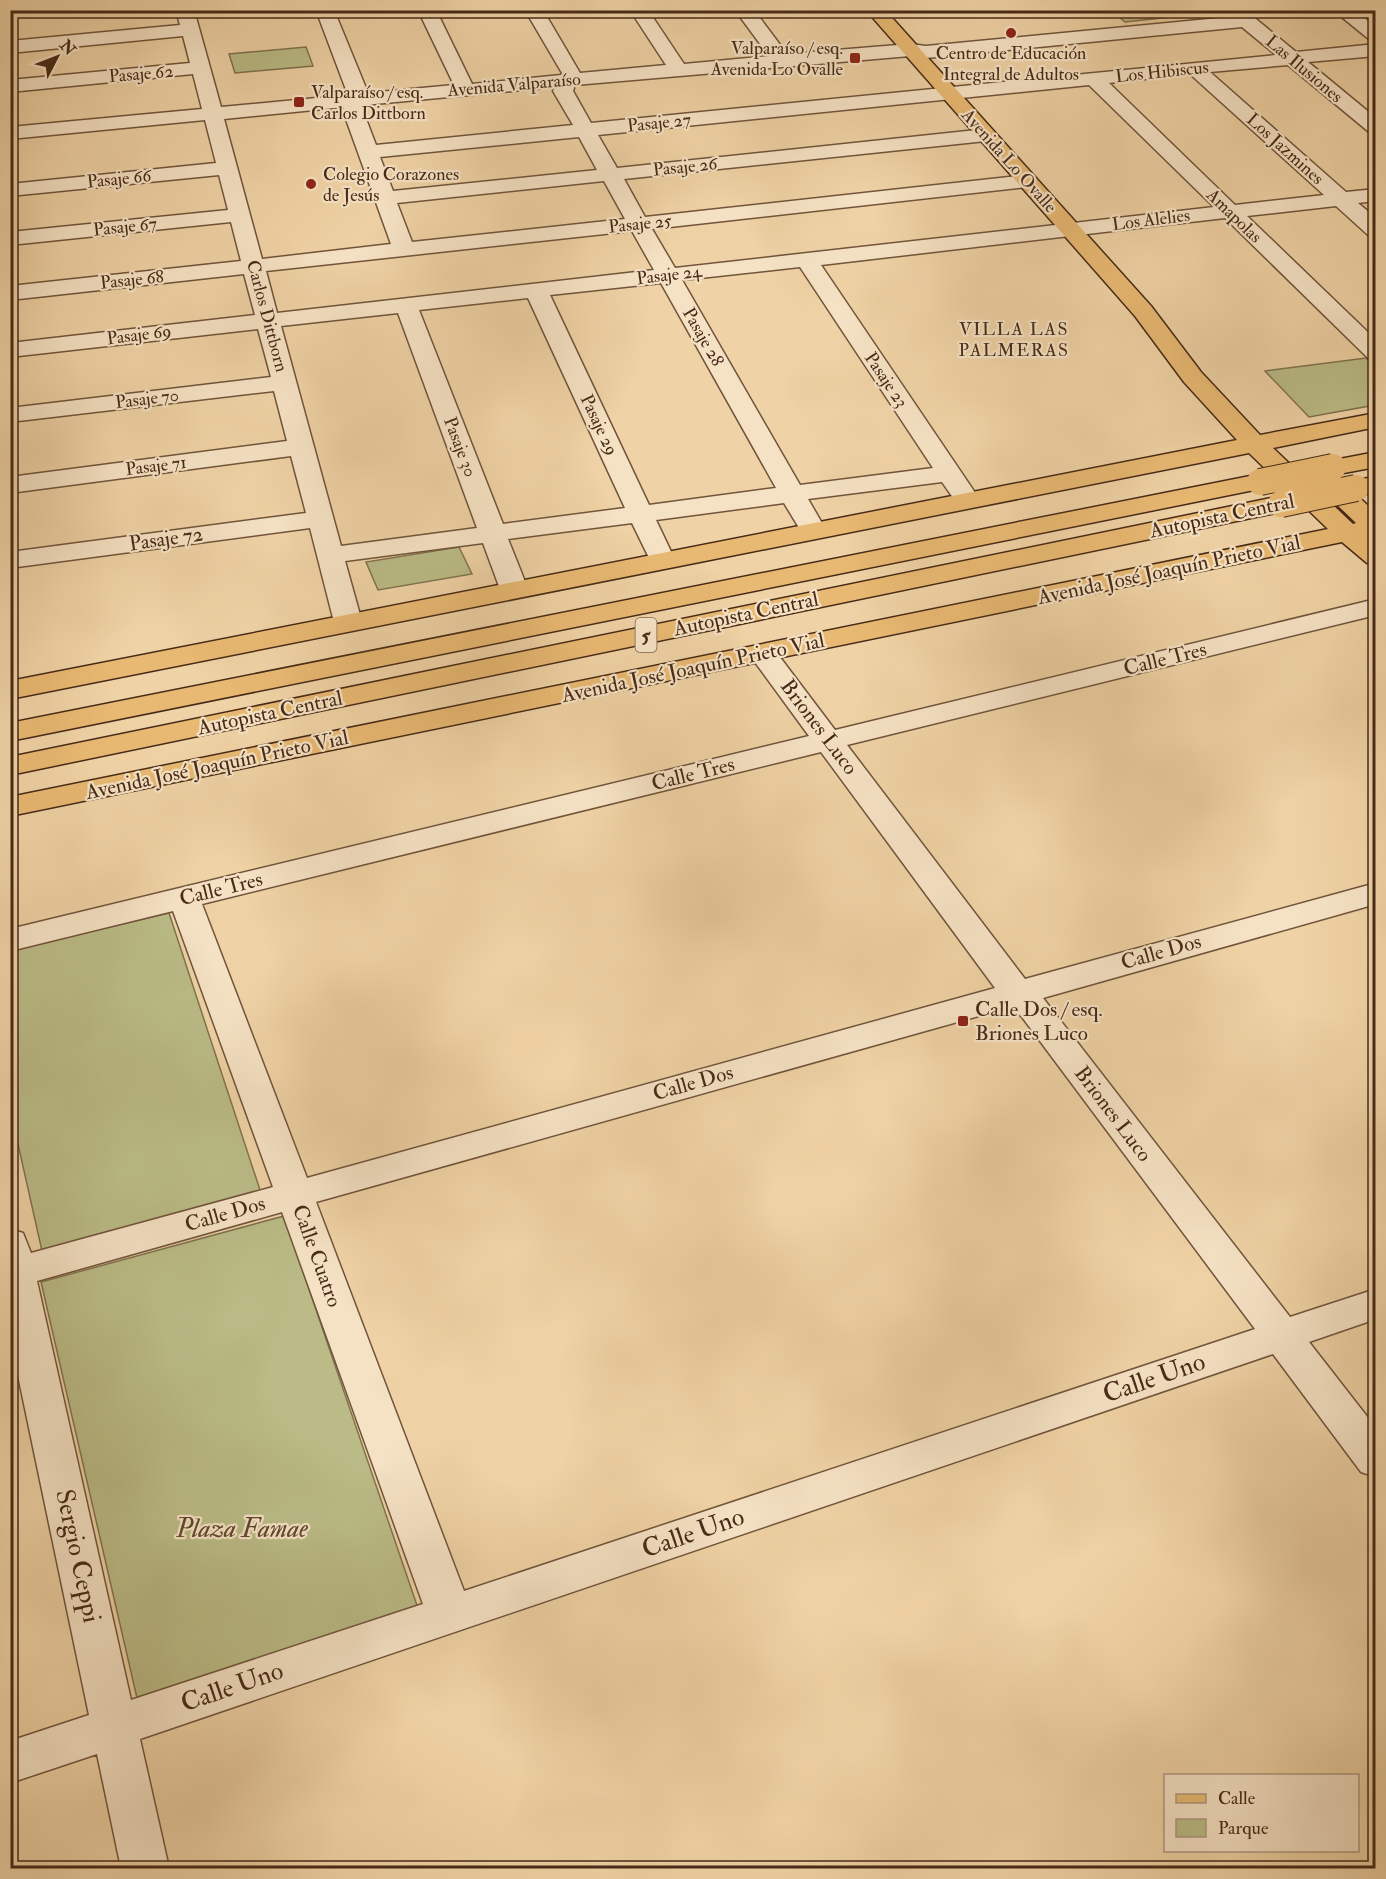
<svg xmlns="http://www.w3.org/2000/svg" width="1386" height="1879" font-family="'IM FELL Double Pica',serif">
	<rect width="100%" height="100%" fill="#efd2a5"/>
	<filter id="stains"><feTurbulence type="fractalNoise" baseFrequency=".00333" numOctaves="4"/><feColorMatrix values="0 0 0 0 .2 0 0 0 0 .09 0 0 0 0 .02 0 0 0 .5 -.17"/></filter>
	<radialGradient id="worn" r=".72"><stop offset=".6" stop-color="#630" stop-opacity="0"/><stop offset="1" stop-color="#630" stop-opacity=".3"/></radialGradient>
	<path fill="#babb86" stroke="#80724f" stroke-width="1.5" d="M 1112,11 L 1164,11 L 1172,17 L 1125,22 Z
		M 306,47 L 313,66 L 235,73 L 229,54 Z
		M 1366,358 L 1375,369 L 1375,405 L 1309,417 L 1265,371 Z
		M 459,547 L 472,574 L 378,590 L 366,562 Z
		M 169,913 L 261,1193 L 42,1251 L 11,1113 L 10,950 Z
		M 284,1216 L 422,1620 L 140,1711 L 41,1282 Z"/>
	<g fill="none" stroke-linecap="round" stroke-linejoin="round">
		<g stroke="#71543b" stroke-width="3">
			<path id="minor" d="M 176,10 L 194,10 L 221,107 L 348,95 L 316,10 L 334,10 L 368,93 L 454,85 L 418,10 L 436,10 L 472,84 L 561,75 L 562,73 L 525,10 L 543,10 L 580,73 L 666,65 L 630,10 L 648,10 L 684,64 L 769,56 L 735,10 L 754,10 L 787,54 L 910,44 L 926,46 L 1230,17 L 1224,10 L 1245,10 L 1296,52 L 1376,44 L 1376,56 L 1308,62 L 1376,118 L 1376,134 L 1369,132 L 1288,65 L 1210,72 L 1346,192 L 1376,189 L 1376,201 L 1358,203 L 1376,218 L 1376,236 L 1368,235 L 1336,206 L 1247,216 L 1376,340 L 1376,360 L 1368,358 L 1225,218 L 821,265 L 980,500 L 976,505 L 967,508 L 958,505 L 942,482 L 808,499 L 826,530 L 822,536 L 813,538 L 804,536 L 784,503 L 656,520 L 675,560 L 671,566 L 662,568 L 653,566 L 632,523 L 508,539 L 528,589 L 524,595 L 514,597 L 504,595 L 500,589 L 483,543 L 345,561 L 362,622 L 358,628 L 348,630 L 338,628 L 334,622 L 310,528 L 10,568 L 10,552 L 306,513 L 291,456 L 10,493 L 10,477 L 287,441 L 274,391 L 10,422 L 10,408 L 271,377 L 258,329 L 10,357 L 10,343 L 255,315 L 244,274 L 10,300 L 10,286 L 241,261 L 231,222 L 10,245 L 10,232 L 228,210 L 219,175 L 10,196 L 10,184 L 216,163 L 205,120 L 10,139 L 10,127 L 202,109 L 193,74 L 10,92 L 10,80 L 190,63 L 183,36 L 10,53 L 10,41 L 180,25 ZM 1242,27 L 1276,55 L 591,123 L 573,91 L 575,85 L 910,56 L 926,58 ZM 1190,74 L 1324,195 L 1235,205 L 1109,83 ZM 1089,85 L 1214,207 L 675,268 L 652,229 L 1027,187 L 1034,185 L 1037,181 L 1034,177 L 1027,175 L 645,217 L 624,179 L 986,141 L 993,139 L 996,135 L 993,131 L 986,129 L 617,168 L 598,135 ZM 555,87 L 553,91 L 573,125 L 376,145 L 363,111 L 364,105 ZM 344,107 L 343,111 L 391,244 L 262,259 L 224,119 ZM 579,137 L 597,170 L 393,191 L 380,157 ZM 604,181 L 625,219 L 412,242 L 397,203 ZM 632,231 L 654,270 L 277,313 L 266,271 ZM 800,267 L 933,468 L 800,485 L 682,280 ZM 661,283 L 776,488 L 649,505 L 550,295 ZM 528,298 L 625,508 L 503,524 L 419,310 ZM 398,313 L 477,528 L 341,546 L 281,326 Z
				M 1333,10 L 1354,10 L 1376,27 L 1376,41 L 1370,40 Z
				M 1376,599 L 1376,615 L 847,745 L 1025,979 L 1376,883 L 1376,904 L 1043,998 L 1290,1317 L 1376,1289 L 1376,1319 L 1309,1342 L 1376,1428 L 1376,1477 L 1361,1472 L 1273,1354 L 140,1739 L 169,1868 L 121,1868 L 97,1754 L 10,1783 L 10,1741 L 89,1715 L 10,1337 L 10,1229 L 23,1233 L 31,1253 L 273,1187 L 173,911 L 10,951 L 10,929 L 809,736 L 749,654 L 753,648 L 763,645 L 773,648 L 835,730 ZM 821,752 L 995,988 L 307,1178 L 202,904 ZM 1011,1007 L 1022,1017 L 1255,1329 L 464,1591 L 316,1202 ZM 282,1212 L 423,1604 L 131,1700 L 37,1281 Z"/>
		</g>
		<g stroke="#472a18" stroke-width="3">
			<path id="major" d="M 866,10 L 885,10 L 1151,306 L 1201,372 L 1260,435 L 1376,413 L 1376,427 L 1273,448 L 1353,524 L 1356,523 L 1307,476 L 1303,471 L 1307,466 L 1316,463 L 1325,466 L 1376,513 L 1376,536 L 1368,537 L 1376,543 L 1376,565 L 1367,563 L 1342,542 L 10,816 L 10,797 L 1328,529 L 1249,453 L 10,699 L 10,681 L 1237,440 L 1184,382 L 1135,316 Z"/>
		</g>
		<g stroke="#472a18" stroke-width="3">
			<path id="highway" d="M 1376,452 L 1376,467 L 1333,475 L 1324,472 L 1320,467 L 1324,462 Z
				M 1260,474 L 1269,477 L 1273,482 L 1269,487 L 10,741 L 10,723 Z
				M 1376,476 L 1376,492 L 1356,496 L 1347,493 L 1343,488 L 1347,483 Z
				M 1281,496 L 1290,498 L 1294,504 L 1290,510 L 10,775 L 10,757 Z"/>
		</g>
		<use href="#minor" fill="#f5e2c4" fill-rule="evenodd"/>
		<use href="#major" fill="#e8b972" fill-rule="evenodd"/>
		<use href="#highway" fill="#e8b972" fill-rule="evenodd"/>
		<g stroke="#472a18" stroke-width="28" stroke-linecap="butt">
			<path id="highway-bridge" d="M 1260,482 L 1333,467
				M 1281,504 L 1356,488"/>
		</g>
		<use href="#highway-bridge" stroke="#e8b972" stroke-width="26"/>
	</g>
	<g fill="#8f2418" stroke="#f5e2c4" stroke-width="2">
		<circle cx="1011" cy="33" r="6"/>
		<rect x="849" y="52" width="12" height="12" rx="3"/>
		<rect x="293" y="96" width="12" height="12" rx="3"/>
		<circle cx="311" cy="184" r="6"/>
		<rect x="957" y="1015" width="12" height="12" rx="3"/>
	</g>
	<g text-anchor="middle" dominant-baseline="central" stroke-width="4.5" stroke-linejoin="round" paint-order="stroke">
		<g font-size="18" fill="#472a18" stroke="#f5e2c4" text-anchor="start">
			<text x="843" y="48" text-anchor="end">Valparaíso / esq.<tspan x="843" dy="21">Avenida Lo Ovalle</tspan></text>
			<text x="1011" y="53" text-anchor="middle">Centro de Educación<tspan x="1011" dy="21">Integral de Adultos</tspan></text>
			<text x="311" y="92">Valparaíso / esq.<tspan x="311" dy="21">Carlos Dittborn</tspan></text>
			<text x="323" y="174">Colegio Corazones<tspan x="323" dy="21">de Jesús</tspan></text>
		</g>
		<g font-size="18" fill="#472a18" stroke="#f5e2c4">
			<text transform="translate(1304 69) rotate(40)">Las Ilusiones</text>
			<text transform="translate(1162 72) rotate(-6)">Los Hibiscus</text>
			<text transform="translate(141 74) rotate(-5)">Pasaje 62</text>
			<text transform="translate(514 85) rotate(-5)">Avenida Valparaíso</text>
			<text transform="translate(659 123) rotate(-6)">Pasaje 27</text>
			<text transform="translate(1285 149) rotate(42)">Los Jazmines</text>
			<text transform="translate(1009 161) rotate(48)">Avenida Lo Ovalle</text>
			<text transform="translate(685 167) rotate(-6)">Pasaje 26</text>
			<text transform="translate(119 179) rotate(-6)">Pasaje 66</text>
			<text transform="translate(1234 216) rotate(44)">Amapolas</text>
			<text transform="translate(1151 220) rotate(-7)">Los Alelies</text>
			<text transform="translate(640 224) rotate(-6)">Pasaje 25</text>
			<text transform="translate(125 227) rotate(-6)">Pasaje 67</text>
			<text transform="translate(669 275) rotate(-7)">Pasaje 24</text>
			<text transform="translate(132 280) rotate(-6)">Pasaje 68</text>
			<text transform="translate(267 316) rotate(75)">Carlos Dittborn</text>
			<text transform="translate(139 335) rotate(-7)">Pasaje 69</text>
			<text transform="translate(703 337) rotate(60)">Pasaje 28</text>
			<text transform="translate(886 380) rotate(56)">Pasaje 23</text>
			<text transform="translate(147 399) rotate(-7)">Pasaje 70</text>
			<text transform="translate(599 425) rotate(65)">Pasaje 29</text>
			<text transform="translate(460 447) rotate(69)">Pasaje 30</text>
			<text transform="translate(156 466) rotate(-7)">Pasaje 71</text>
		</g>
		<g font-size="18" letter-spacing="1.5" fill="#472a18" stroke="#f5e2c4">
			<text x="1014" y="329">VILLA LAS<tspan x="1014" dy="21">PALMERAS</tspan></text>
		</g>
		<rect fill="#f5e2c4" stroke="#7b614c" stroke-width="1.5" x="635.5" y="618" width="21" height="34" rx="4.5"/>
		<g font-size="20" font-weight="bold" fill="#472a18">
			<text x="646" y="635">5</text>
		</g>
		<g font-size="21" fill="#472a18" stroke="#f5e2c4">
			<text transform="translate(1222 516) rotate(-12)">Autopista Central</text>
			<text transform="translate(166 539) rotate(-8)">Pasaje 72</text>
			<text transform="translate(1169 570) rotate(-12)">Avenida José Joaquín Prieto Vial</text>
			<text transform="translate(746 614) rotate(-12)">Autopista Central</text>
			<text transform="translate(1165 659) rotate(-14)">Calle Tres</text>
			<text transform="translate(693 668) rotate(-12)">Avenida José Joaquín Prieto Vial</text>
			<text transform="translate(270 713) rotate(-12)">Autopista Central</text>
			<text transform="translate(819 727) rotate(53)">Briones Luco</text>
			<text transform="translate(217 765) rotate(-12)">Avenida José Joaquín Prieto Vial</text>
			<text transform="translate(693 774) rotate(-14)">Calle Tres</text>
			<text transform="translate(221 889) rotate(-14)">Calle Tres</text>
			<text transform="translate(1161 952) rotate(-16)">Calle Dos</text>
			<text transform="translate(693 1083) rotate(-16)">Calle Dos</text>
			<text transform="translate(1113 1114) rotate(53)">Briones Luco</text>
			<text transform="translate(225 1214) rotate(-16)">Calle Dos</text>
			<text transform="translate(317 1256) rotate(70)">Calle Cuatro</text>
		</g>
		<g font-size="21" fill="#472a18" stroke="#f5e2c4" text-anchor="start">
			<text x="975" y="1009">Calle Dos / esq.<tspan x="975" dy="24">Briones Luco</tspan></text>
		</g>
		<g font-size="26" fill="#472a18" stroke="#f5e2c4">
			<text transform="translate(1154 1378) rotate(-19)">Calle Uno</text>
			<text transform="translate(693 1533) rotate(-19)">Calle Uno</text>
			<text transform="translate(78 1556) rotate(78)">Sergio Ceppi</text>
			<text transform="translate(232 1687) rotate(-19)">Calle Uno</text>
		</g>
		<g font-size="26" font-style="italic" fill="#5e472e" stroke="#f5e2c4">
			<text x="242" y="1529">Plaza Famae</text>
		</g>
	</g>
	<rect width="1386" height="1879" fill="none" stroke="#efd2a5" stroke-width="36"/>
	<rect x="12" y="12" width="1362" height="1855" fill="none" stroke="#472a18" stroke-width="3"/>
	<rect x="18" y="18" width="1350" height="1843" fill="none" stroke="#472a18" stroke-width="1.5"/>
	<rect x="1164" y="1774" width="195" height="78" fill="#f5e2c4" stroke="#af987f" stroke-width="1.5"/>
	<rect x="1176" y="1794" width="30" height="9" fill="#e8b972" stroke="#af987f" stroke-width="1.5"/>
	<text x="1218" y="1804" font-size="18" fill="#472a18">Calle</text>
	<rect x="1176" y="1819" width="30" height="18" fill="#babb86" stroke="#af987f" stroke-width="1.5"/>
	<text x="1218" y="1834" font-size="18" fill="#472a18">Parque</text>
	<g transform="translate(57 57) rotate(48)" stroke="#f5e2c4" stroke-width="4.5" paint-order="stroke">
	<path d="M0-4.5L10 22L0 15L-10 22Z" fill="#472a18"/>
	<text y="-9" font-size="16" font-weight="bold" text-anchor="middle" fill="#472a18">N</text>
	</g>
	<rect width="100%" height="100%" filter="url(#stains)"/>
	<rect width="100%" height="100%" fill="url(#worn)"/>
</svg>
